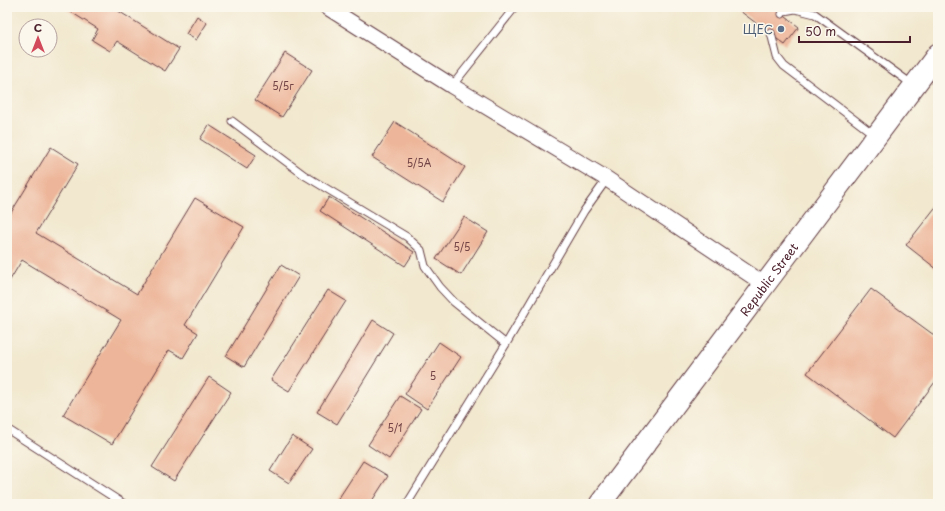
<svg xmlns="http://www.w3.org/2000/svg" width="945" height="511" font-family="'Playpen Sans',sans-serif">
	<rect width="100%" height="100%" fill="#fbf7ec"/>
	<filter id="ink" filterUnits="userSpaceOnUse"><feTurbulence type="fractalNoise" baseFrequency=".025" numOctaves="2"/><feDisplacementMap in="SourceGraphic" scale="8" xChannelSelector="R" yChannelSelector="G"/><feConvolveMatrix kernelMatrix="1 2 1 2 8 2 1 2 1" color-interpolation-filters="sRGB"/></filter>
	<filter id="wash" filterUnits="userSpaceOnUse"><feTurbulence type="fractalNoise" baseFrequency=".012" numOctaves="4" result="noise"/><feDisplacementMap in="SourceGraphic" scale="16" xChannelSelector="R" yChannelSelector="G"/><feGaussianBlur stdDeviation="0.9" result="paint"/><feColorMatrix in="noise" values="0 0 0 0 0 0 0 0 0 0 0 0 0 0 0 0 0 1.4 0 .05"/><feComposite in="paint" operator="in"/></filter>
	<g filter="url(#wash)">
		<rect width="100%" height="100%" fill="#f2e8cf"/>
		<g id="blocks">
			<path fill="#edb599" d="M 63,7 L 112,7 L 179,49 L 165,71 L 117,41 L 110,51 L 92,40 L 98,29 Z
				M 743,7 L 773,7 L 799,27 L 785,45 L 740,11 Z
				M 197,16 L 207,23 L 196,40 L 186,34 Z
				M 285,53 L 312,70 L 282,117 L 255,100 Z
				M 395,122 L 465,167 L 443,202 L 372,157 Z
				M 209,125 L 256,155 L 247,169 L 200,139 Z
				M 51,147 L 78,164 L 36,233 L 137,294 L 195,198 L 244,227 L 185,325 L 198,333 L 183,358 L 169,350 L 112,444 L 63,415 L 121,320 L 22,260 L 7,285 L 7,215 L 9,216 Z
				M 329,197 L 414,252 L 405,266 L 320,211 Z
				M 938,204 L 938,270 L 906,245 Z
				M 464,217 L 488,232 L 461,275 L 436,259 Z
				M 281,265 L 299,276 L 244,367 L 226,356 Z
				M 871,289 L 938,338 L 938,378 L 893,438 L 807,373 Z
				M 328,290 L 346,301 L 289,391 L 271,380 Z
				M 373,320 L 393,333 L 337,424 L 317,412 Z
				M 439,342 L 461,357 L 427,409 L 405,394 Z
				M 209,377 L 231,392 L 174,481 L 152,467 Z
				M 400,396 L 421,409 L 389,459 L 368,445 Z
				M 292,436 L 312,449 L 289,483 L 270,471 Z
				M 363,461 L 388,476 L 370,504 L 335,504 Z"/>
		</g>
	</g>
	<g filter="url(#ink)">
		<use href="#blocks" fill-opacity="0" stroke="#633d44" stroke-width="1"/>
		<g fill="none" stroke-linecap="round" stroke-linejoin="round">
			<g stroke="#633d44" stroke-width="9">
				<path id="service" d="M 782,14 L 784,11 L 795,9 L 815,14 L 913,85
					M 771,33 L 777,57 L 784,66 L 876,136
					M 452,86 L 515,7
					M 232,121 L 304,175 L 407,237 L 421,250 L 425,266 L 440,287 L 454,302 L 506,344
					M 7,429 L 124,504
					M 407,504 L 506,344 L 584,211 L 607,179"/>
			</g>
			<g stroke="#633d44" stroke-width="17">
				<path id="minor" d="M 327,7 L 452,86 L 607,179 L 764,284"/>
			</g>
			<g stroke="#633d44" stroke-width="23">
				<g id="secondary">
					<path id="s1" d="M 600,504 L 938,54"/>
				</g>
			</g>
			<use href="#service" stroke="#fff" stroke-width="7"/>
			<use href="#minor" stroke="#fff" stroke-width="15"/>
			<use href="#secondary" stroke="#fff" stroke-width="21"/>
		</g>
	</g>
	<circle fill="#5c6f8a" stroke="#fbf7ec" stroke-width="1.5" cx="781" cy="29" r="4"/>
	<g text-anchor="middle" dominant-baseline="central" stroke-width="3" stroke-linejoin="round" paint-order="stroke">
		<g font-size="10" fill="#734446">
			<text x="283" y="85">5/5г</text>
			<text x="419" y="162">5/5А</text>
			<text x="462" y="246">5/5</text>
			<text x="433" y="375">5</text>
			<text x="395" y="427">5/1</text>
		</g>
		<g font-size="12" fill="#4e5e75" stroke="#fbf7ec" text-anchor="end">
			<text x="773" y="29">ЩЕС</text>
		</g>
		<g font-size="12" fill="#4a1f2b" stroke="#fbf7ec">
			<text stroke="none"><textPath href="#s1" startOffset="281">Republic Street</textPath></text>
		</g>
	</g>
	<rect width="945" height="511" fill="none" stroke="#fbf7ec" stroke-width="24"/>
	<g transform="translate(38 38)"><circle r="19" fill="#fbf7ec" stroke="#b4a19f"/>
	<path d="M0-3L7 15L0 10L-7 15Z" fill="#d1495b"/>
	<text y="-6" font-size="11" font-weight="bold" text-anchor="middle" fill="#4a1f2b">С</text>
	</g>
	<path d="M799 36v6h111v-6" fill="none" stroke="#4a1f2b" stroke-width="2"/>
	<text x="805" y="36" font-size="12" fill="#4a1f2b" stroke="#fbf7ec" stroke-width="3" paint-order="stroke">50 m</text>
</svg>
